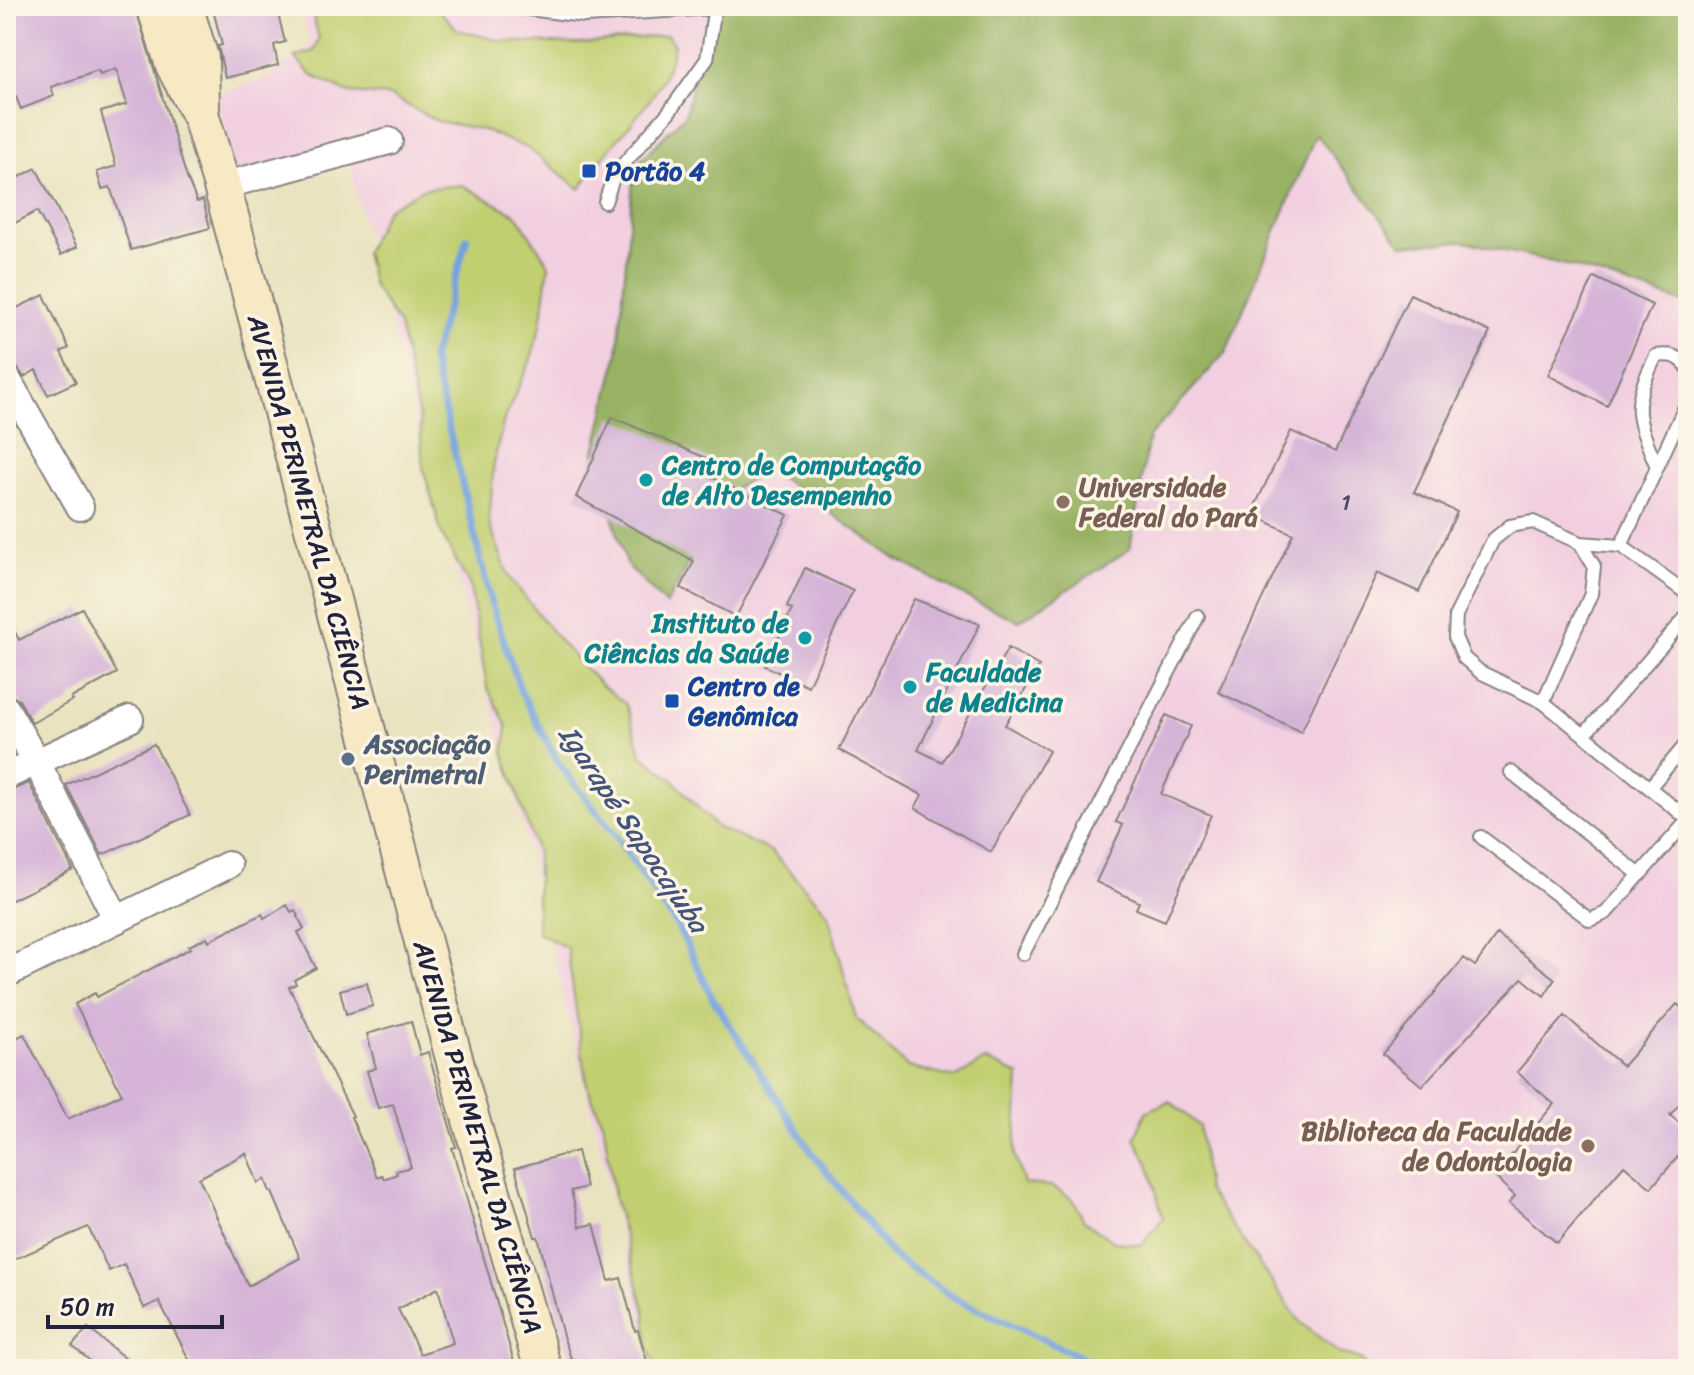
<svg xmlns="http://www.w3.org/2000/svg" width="1694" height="1375" font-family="Sriracha,sans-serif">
	<rect width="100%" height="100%" fill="#fcf5e5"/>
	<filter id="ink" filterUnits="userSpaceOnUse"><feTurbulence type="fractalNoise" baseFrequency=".0125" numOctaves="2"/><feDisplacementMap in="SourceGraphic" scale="16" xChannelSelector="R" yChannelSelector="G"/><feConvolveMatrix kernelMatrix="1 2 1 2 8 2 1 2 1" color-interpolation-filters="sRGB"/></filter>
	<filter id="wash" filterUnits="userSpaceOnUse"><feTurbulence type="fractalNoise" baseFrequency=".006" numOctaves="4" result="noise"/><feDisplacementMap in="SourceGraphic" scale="32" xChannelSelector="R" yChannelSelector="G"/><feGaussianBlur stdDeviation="1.8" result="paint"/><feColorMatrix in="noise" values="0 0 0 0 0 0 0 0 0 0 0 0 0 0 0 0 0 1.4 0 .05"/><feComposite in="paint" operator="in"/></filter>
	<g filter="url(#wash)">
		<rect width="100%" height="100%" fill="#eae3c0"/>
		<path fill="#f2cfe0" d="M 301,6 L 1688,6 L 1688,1369 L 653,1369 L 518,805 L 349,166 L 235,199 L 217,95 L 271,76 L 310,45 Z"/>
		<path fill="#c1cf71" stroke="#727856" stroke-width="2" d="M 310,6 L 435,6 L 458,30 L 500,41 L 578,44 L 667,35 L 674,45 C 666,88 638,115 611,147 C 600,160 590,175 580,189 L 529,149 L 483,130 L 437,121 L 390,96 L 349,93 L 311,75 L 295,57 L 314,51 L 319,38 Z
			M 462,185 L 517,215 L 549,265 L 541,325 L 530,362 L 504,419 L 494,462 L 489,523 L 509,577 L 563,645 L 601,685 L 626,704 L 642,755 L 672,779 L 716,827 L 771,851 L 828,913 L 856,1018 L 908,1067 L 956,1078 L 985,1060 L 1019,1075 L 1015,1155 L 1024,1184 L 1051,1186 L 1073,1199 L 1084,1221 L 1114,1242 L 1142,1245 L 1163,1218 L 1149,1165 L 1135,1139 L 1146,1112 L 1170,1101 L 1199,1126 L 1207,1190 L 1300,1322 L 1339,1353 L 1359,1358 L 1369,1369 L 656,1369 L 648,1348 L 645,1312 L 614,1198 L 604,1127 L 587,1086 L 567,948 L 537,932 L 537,853 L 504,753 L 507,726 L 487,687 L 470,586 L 442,535 L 423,467 L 420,421 L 399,325 L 373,286 L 365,252 L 387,209 L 422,189 Z"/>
		<path fill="#98b263" stroke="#5d6a4f" stroke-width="2" d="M 712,6 L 1688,6 L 1688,304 L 1574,267 L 1464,241 L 1402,245 L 1316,134 L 1226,352 L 1149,437 L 1130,549 L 1019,621 L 974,601 L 896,559 L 768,469 L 729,492 L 666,605 L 627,565 L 594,456 L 618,352 L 634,167 L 685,115 Z"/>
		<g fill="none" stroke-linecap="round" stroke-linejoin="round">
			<path stroke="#72a0db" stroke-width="7" d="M 467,238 L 432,359 L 491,603 L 521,692 L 559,764 L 615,835 L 678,927 L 713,999 L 812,1153 L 894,1257 L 956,1299 L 1107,1369"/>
		</g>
		<g id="blocks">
			<path fill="#d5b4d8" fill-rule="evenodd" d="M 6,6 L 135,6 L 187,178 L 197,202 L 203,200 L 210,228 L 131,250 L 110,187 L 102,189 L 97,172 L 116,166 L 101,112 L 127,104 L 116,69 L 100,75 L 98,71 L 51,87 L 54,96 L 21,109 L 16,97 L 6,101 Z
				M 212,6 L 276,6 L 285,42 L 274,45 L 278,65 L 225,78 L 218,46 L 222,45 Z
				M 36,168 L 77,247 L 61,255 L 37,211 L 6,228 L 6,184 Z
				M 1594,277 L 1652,305 L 1607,406 L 1548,375 Z
				M 1410,294 L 1490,332 L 1414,492 L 1457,512 L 1419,592 L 1377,573 L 1301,732 L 1218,692 L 1293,534 L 1251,514 L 1291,431 L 1335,452 Z
				M 44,295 L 69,348 L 61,352 L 76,382 L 48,395 L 36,370 L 24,377 L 6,352 L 6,313 Z
				M 612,417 L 715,462 L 709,476 L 788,515 L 736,617 L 681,588 L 694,561 L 576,497 Z
				M 805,568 L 853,591 L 808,686 L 765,666 L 792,610 L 787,607 Z
				M 914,599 L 980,624 L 918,750 L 942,762 L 1008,648 L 1039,666 L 1005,725 L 1049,751 L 991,852 L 915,808 L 922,795 L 839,750 Z
				M 82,608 L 117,673 L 71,698 L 73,700 L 32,723 L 19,700 L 6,693 L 6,614 L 19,640 Z
				M 1166,715 L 1191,726 L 1161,794 L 1211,815 L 1165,921 L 1136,909 L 1139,902 L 1096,882 L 1123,825 L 1116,822 Z
				M 154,744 L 190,815 L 102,855 L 66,785 Z
				M 29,783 L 73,870 L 6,903 L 6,792 Z
				M 287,905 L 291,912 L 295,910 L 304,929 L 298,932 L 316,968 L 294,980 L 296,984 L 289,987 L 353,1116 L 351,1117 L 377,1177 L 382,1175 L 384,1179 L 397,1174 L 396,1171 L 411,1167 L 393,1104 L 378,1108 L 367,1071 L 376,1068 L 367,1034 L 411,1021 L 420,1055 L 428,1052 L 456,1147 L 452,1148 L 516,1369 L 194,1369 L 159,1301 L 144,1308 L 124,1264 L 109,1271 L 88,1227 L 6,1263 L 6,1043 L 24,1034 L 68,1119 L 122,1094 L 75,1004 L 95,993 L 97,997 L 191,948 L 189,946 L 207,937 L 209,941 L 262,914 L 264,918 ZM 246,1153 L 258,1183 L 265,1179 L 270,1192 L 272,1192 L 300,1258 L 248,1286 L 199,1178 ZM 438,1288 L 453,1343 L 420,1354 L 398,1309 Z
				M 1497,934 L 1555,979 L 1544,996 L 1522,978 L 1422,1086 L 1383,1054 L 1464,958 L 1475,966 Z
				M 367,983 L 373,1006 L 346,1014 L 340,990 Z
				M 1677,1004 L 1688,1013 L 1688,1094 L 1670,1115 L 1688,1131 L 1688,1145 L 1651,1188 L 1624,1165 L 1557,1243 L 1509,1203 L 1515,1196 L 1494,1176 L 1554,1104 L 1517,1072 L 1565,1016 L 1623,1066 Z
				M 577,1151 L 586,1187 L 571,1191 L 580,1227 L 594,1224 L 609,1281 L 621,1278 L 635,1331 L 638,1330 L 647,1361 L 622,1369 L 575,1369 L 563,1336 L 538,1237 L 535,1237 L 515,1168 Z
				M 88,1328 L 138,1369 L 100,1369 L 72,1346 Z"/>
		</g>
	</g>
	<g filter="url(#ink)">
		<use href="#blocks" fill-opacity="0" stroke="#86827e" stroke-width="2"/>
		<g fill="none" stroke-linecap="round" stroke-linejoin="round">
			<g stroke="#86827e" stroke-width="16">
				<path id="lane" d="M 505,6 L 584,16 L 714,8
					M 605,202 L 614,175 L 669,112 L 707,59 L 715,6
					M 1657,467 C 1636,416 1630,408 1656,356 C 1669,354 1680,355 1688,368
					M 1580,543 L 1621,546 L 1688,594
					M 1621,546 L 1688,400
					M 1543,702 L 1591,594 L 1594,566 L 1580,543 L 1533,522 L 1510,526 L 1493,540 L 1456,615 L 1455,637 L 1464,658 L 1480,672 L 1543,702 L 1688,819
					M 1584,735 L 1688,615
					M 1511,772 L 1640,875
					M 1650,787 L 1688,742
					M 1481,837 L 1590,920 L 1606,913 L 1688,820
					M 1023,954 L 1198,616"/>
			</g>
			<g stroke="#86827e" stroke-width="30">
				<path id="street" d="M 222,186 L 389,141
					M 6,377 L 80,507
					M 6,709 L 36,761 L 117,920
					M 6,776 L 130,719
					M 6,974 L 228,865"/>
			</g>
			<g stroke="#86827e" stroke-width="40">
				<path id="secondary" d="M 155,6 L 174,65 L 201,117 L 222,186 L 463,1092 L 543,1369
					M 184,6 L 200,58 L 201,108"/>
			</g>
			<use href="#lane" stroke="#fff" stroke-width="12"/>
			<use href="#street" stroke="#fff" stroke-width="26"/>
			<use href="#secondary" stroke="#f7e9c3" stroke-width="36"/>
		</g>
	</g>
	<g fill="#1a4fb4" stroke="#fcf5e5" stroke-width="3">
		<rect x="581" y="163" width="16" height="16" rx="4"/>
		<rect x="664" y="693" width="16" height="16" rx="4"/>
	</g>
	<g fill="#0f9aa8" stroke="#fcf5e5" stroke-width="3">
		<circle cx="646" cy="480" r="8"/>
		<circle cx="805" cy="638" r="8"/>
		<circle cx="910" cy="687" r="8"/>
	</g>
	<g fill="#8d6e63" stroke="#fcf5e5" stroke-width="3">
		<circle cx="1063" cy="502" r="8"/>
		<circle cx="1588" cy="1146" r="8"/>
	</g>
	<circle fill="#5c6f8a" stroke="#fcf5e5" stroke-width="3" cx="348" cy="759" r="8"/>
	<g text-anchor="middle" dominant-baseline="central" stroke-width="7" stroke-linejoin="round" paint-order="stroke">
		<g font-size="22" fill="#4f4662">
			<text x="1346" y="502">1</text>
		</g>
		<g font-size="26" font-weight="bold" fill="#164399" stroke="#fcf5e5" text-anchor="start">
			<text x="605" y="171">Portão 4</text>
			<text x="688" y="686">Centro de<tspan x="688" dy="30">Genômica</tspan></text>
		</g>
		<g font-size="26" font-weight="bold" fill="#0d838f" stroke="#fcf5e5" text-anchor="start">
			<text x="662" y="465">Centro de Computação<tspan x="662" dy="30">de Alto Desempenho</tspan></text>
			<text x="789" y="623" text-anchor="end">Instituto de<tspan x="789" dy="30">Ciências da Saúde</tspan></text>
			<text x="926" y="672">Faculdade<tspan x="926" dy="30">de Medicina</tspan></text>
		</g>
		<g font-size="26" font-weight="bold" fill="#785e54" stroke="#fcf5e5" text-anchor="start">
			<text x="1079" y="487">Universidade<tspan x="1079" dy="30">Federal do Pará</tspan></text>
			<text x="1572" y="1131" text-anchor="end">Biblioteca da Faculdade<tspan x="1572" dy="30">de Odontologia</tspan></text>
		</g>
		<g font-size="26" fill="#22223b" stroke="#fcf5e5">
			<text transform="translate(309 512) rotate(75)">AVENIDA PERIMETRAL DA CIÊNCIA</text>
			<text transform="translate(478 1137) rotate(74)">AVENIDA PERIMETRAL DA CIÊNCIA</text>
		</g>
		<g font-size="26" font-weight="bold" fill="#4e5e75" stroke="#fcf5e5" text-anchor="start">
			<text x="364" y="744">Associação<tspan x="364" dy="30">Perimetral</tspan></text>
		</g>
		<g font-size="28" font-style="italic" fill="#42547b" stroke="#fcf5e5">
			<text transform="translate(634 829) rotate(56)">Igarapé Sapocajuba</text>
		</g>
	</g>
	<rect width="1694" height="1375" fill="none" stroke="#fcf5e5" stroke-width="32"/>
	<path d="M48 1315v12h174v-12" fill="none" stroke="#22223b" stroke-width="4"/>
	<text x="60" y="1315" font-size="24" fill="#22223b" stroke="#fcf5e5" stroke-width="6" paint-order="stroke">50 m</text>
</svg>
